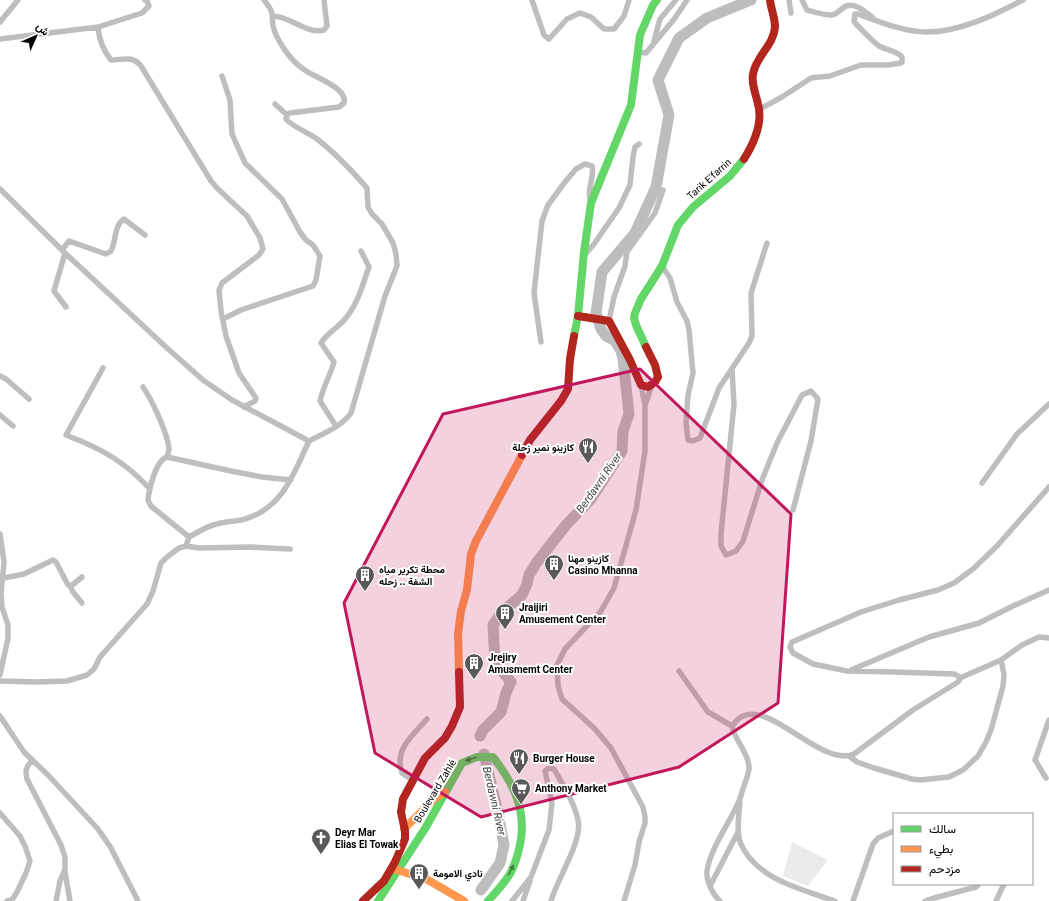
<svg xmlns="http://www.w3.org/2000/svg" width="1049" height="901" font-family="Roboto,Vazirmatn,sans-serif">
	<rect width="100%" height="100%" fill="#fff"/>
	<path fill="#ebebeb" d="M 792,842 L 828,860 L 808,886 L 783,876 Z"/>
	<g fill="none" stroke-linecap="round" stroke-linejoin="round">
		<path stroke="#bdbdbd" stroke-width="11" d="M 480,736 L 483,730 L 501,712 L 506,693 L 511,682 L 495,662 L 493,625 L 503,611 L 522,595 L 527,584 L 529,575 L 537,562 L 566,525 L 591,499 L 622,451 L 623,431 L 629,414 L 623,359 L 621,351 L 615,341 L 606,336 L 601,329 L 596,313 L 602,272 L 635,233 L 656,187 L 669,115 L 658,80 L 679,38 L 707,18 L 751,0
			M 481,890 L 500,863 L 504,845 L 498,813 L 484,754"/>
		<path stroke="#bebebe" stroke-width="5.5" d="M 532,0 L 544,35 L 549,39 L 567,19 L 580,13 L 591,17 L 604,29 L 614,29 L 624,16 L 629,0
			M 789,0 L 791,13
			M 802,0 L 807,10 C 814,12 824,15 832,15 C 837,14 839,11 843,8 C 853,0 866,12 873,18
			M 272,16 C 291,16 307,35 324,30 L 327,26 L 324,0
			M 0,22 L 18,0
			M 98,27 C 99,40 103,50 111,60 C 123,60 132,55 141,66 L 211,181 L 218,189 L 247,216 L 260,238 L 263,249 L 259,255 L 222,283 L 219,290 L 221,311 L 226,336 L 239,373 L 256,398 L 255,401 L 244,407
			M 0,39 L 98,27 L 142,13 L 149,6 L 147,1 L 145,0
			M 654,41 L 660,19 L 676,0
			M 639,52 L 646,53 L 675,18 L 687,0
			M 222,76 L 230,100 L 232,134 L 245,163 L 282,199 L 300,232 L 306,240 L 313,245 L 320,256 L 316,280 L 313,286 L 241,310 L 223,319
			M 275,104 L 287,115
			M 760,109 L 782,97 L 811,78 L 830,76 L 861,65 L 888,65 L 901,63 L 902,62 L 902,57 C 897,51 886,50 879,46 C 871,40 863,31 856,24 L 854,21 L 855,14 L 858,14 C 880,22 904,32 927,32 C 960,32 994,15 1023,0
			M 0,189 L 65,253 L 167,348 L 203,380 L 232,400 L 309,441
			M 62,250 L 69,241 L 106,254 L 111,251 C 116,242 114,225 124,219 L 145,235
			M 65,253 L 54,291 L 66,307
			M 584,256 L 594,244 L 619,208 L 630,185 L 633,157 L 635,147 L 639,144
			M 662,266 L 670,278 L 677,302 L 687,321 L 689,330 L 693,373 L 688,395 L 686,423 L 688,440 L 693,441 L 700,438 L 719,388 L 749,343 L 752,336 L 751,293 L 767,243
			M 609,321 L 614,297 L 625,266 L 627,252 L 655,213 L 663,190
			M 541,342 L 534,293 L 542,221 L 548,205 L 565,182 L 576,169 L 585,164 L 592,166 C 595,179 586,187 591,203
			M 103,368 L 66,435 C 102,449 124,461 150,489
			M 732,370 L 734,404 L 721,534 L 721,546 L 726,555 L 736,551 L 743,541 L 762,480 L 777,443 L 802,395 L 811,391 L 818,399 L 811,441 L 793,510
			M 0,376 L 6,379 L 29,399
			M 641,385 L 645,405 L 652,385
			M 143,387 C 152,400 167,432 169,448 C 169,451 168,454 167,457
			M 0,415 L 13,426
			M 336,426 L 320,401 C 323,387 330,376 334,362 L 321,343 C 327,333 338,328 345,319 C 358,304 362,286 369,267 L 361,251
			M 982,483 L 1017,434 L 1049,404
			M 0,534 L 4,562 L 1,594 L 2,607 L 8,625 L 8,638 L 0,675
			M 189,537 L 151,506 L 148,500 C 149,489 156,460 167,457 L 231,471 L 262,477 L 291,480
			M 186,546 L 189,537 C 198,532 207,526 217,524 C 226,521 236,522 245,519 C 283,508 294,473 309,441 C 324,433 341,427 351,413 L 385,296 L 397,266 L 396,254 L 393,243 L 382,224 L 372,214 L 368,207 L 367,188 C 353,172 334,152 317,139 C 309,133 291,126 286,119 L 287,115 L 290,113 L 339,107 L 344,103 C 348,87 312,77 302,68 C 290,60 276,39 273,26 C 272,21 273,17 272,13 C 271,9 267,4 264,0
			M 4,578 L 24,574 L 53,560 L 56,562 L 68,585 L 71,586 L 82,577
			M 70,586 L 73,592 L 82,603
			M 851,670 L 929,637 L 979,623 L 1013,606 L 1049,590
			M 679,671 L 708,712 L 732,726
			M 960,678 L 1001,660
			M 0,681 L 36,682 L 67,681 L 87,675 L 94,669 L 100,657 L 147,604 L 153,591 L 161,563 L 167,557 L 179,548 L 186,546 L 199,548 L 251,547 L 290,549
			M 0,716 L 24,752 L 48,775 L 98,829 L 111,848 L 138,901
			M 849,756 L 857,762 L 874,768 L 912,779 L 920,780 L 949,777 L 963,770 L 978,756 L 986,742 L 991,730 L 1003,686 L 1004,674 L 1001,660 L 1022,645 L 1039,637 L 1049,638
			M 32,761 C 26,766 25,771 27,779 L 61,845 L 65,857 L 65,869 L 60,881 L 56,901
			M 1046,778 L 1035,760 L 1049,720
			M 412,780 L 402,773 C 394,749 412,736 427,719
			M 740,802 C 739,814 736,830 740,842 C 755,879 801,889 835,901
			M 0,813 L 20,836 L 25,846 L 30,861 L 26,873 L 17,892 L 12,900 L 7,901
			M 65,872 L 70,901
			M 710,886 L 738,832
			M 512,901 L 531,877 L 549,830 L 552,803 L 545,771 L 549,768 L 554,769 C 563,785 574,802 578,820 C 583,841 557,879 551,901
			M 523,901 L 530,881
			M 624,901 L 635,865 L 639,842 L 645,823 L 645,817 L 643,807 L 611,748 L 594,728 L 562,699 L 558,686 L 557,665 L 565,649 L 601,611 L 614,588 L 636,510 L 645,451 L 645,405
			M 720,901 C 713,895 706,881 707,871 C 710,849 730,822 739,801 C 741,797 742,791 744,786 C 746,781 748,775 749,769 C 749,753 735,741 732,726 C 735,723 737,719 741,717 C 771,700 821,768 854,754 L 913,710 L 958,682 L 960,679 L 958,676 L 954,674 L 894,672 L 847,671 L 813,664 L 793,653 L 790,647 L 792,642 L 861,612 L 899,600 L 938,590 L 954,583 L 973,569 L 997,546 L 1049,487
			M 853,901 L 873,844 L 878,838 L 894,831
			M 925,901 L 934,898 L 976,887 L 979,884
			M 996,901 L 1004,884"/>
		<path stroke="#63d668" stroke-width="8" d="M 574,336 L 578,316 L 584,252 L 591,203 L 631,105 L 640,35 L 653,5 L 657,0
			M 646,347 L 636,325 L 634,318 L 635,313 L 641,299 L 662,266 L 678,225 L 693,207 L 730,176 L 744,159
			M 378,901 L 426,827 L 462,763 L 477,757 L 493,757 C 514,784 527,811 520,845 C 518,854 515,864 511,872 C 505,883 496,892 488,901"/>
		<path stroke="#ff974d" stroke-width="8" d="M 459,672 L 458,634 L 461,611 L 467,590 L 471,554 L 476,541 L 522,455
			M 404,829 L 433,800 L 445,792
			M 394,869 L 428,880 L 464,901"/>
		<path stroke="#b3261e" stroke-width="8" d="M 744,159 C 754,143 763,122 758,104 C 756,94 751,84 753,74 C 756,56 774,45 775,27 C 775,18 771,9 770,0
			M 578,316 L 609,321 L 630,360 L 641,385 L 648,387 L 655,382 L 658,377 L 655,365 L 646,347
			M 522,455 L 530,440 L 561,401 L 568,389 L 570,359 L 574,336
			M 363,901 L 384,881 L 395,862 L 405,839 L 405,831 L 401,812 L 403,799 L 425,758 L 445,738 L 452,726 L 460,707 L 459,672"/>
	</g>
	<defs><path id="oneway-solid" d="M-6-.8H1V-3.2L6.5 0L1 3.2V.8H-6Z"/></defs>
	<g fill="#3b803e">
		<use href="#oneway-solid" transform="translate(471 759) rotate(163)"/>
		<use href="#oneway-solid" transform="translate(511 870) rotate(-63)"/>
	</g>
	<path fill="#c2185b" fill-opacity="0.2" stroke="#c2185b" stroke-width="3" stroke-linejoin="round" d="M 640,369 L 791,514 L 778,703 L 679,767 L 481,817 L 375,753 L 344,603 L 443,414 Z"/>
	<defs>
		<g id="restaurant-pin" transform="scale(1)"><path d="M0 17L-7.5 6A9.5 9.5 0 1 1 7.5 6Z" fill="#595959" stroke="#fff"/><path d="M-5-6h1v4h1v-4h1v4h1v-4h1v5L-1.5 .5V6h-2V.5L-5-1ZM5-6V6H3V1.5H1.5Q1.5-4 5-6Z" fill="#fff"/></g>
		<g id="building-pin" transform="scale(1)"><path d="M0 17L-7.5 6A9.5 9.5 0 1 1 7.5 6Z" fill="#595959" stroke="#fff"/><path d="M-4-6H4V6H1V3H-1V6H-4ZM-2.5-4.3h1.7v1.8h-1.7ZM.8-4.3h1.7v1.8H.8ZM-2.5-1h1.7V.8h-1.7ZM.8-1h1.7V.8H.8Z" fill="#fff"/></g>
		<g id="supermarket-pin" transform="scale(1)"><path d="M0 17L-7.5 6A9.5 9.5 0 1 1 7.5 6Z" fill="#595959" stroke="#fff"/><path d="M-6-5.5h2.5l.6 2H6L4.5 2H-2.5L-4.4-4H-6ZM-1.5 3.2a1.3 1.3 0 1 0 .1 0ZM3 3.2a1.3 1.3 0 1 0 .1 0Z" fill="#fff"/></g>
		<g id="church-pin" transform="scale(1)"><path d="M0 17L-7.5 6A9.5 9.5 0 1 1 7.5 6Z" fill="#595959" stroke="#fff"/><path d="M-1.2-6h2.4v3.5h3.3v2.4h-3.3V6h-2.4V-.1h-3.3v-2.4h3.3Z" fill="#fff"/></g>
	</defs>
	<g fill-rule="evenodd">
		<use href="#restaurant-pin" x="588" y="447"/>
		<use href="#building-pin" x="554" y="564"/>
		<use href="#building-pin" x="365" y="575"/>
		<use href="#building-pin" x="505" y="613"/>
		<use href="#building-pin" x="474" y="663"/>
		<use href="#restaurant-pin" x="519" y="758"/>
		<use href="#supermarket-pin" x="521" y="788"/>
		<use href="#church-pin" x="321" y="838"/>
		<use href="#building-pin" x="419" y="873"/>
	</g>
	<g text-anchor="middle" dominant-baseline="central" stroke-width="4" stroke-linejoin="round" paint-order="stroke">
		<g font-size="10" fill="#000" stroke="#fff">
			<text transform="translate(709 179) rotate(-42)">Tarik E'farrin</text>
			<text transform="translate(435 791) rotate(-59)">Boulevard Zahlé</text>
		</g>
		<g font-size="10" font-weight="bold" fill="#000" stroke="#fff" text-anchor="start">
			<text x="574" y="447" text-anchor="end">كازينو نمير زحلة</text>
			<text x="568" y="558">كازينو مهنا<tspan x="568" dy="12">Casino Mhanna</tspan></text>
			<text x="379" y="569">محطة تكرير مياه<tspan x="379" dy="12">الشفة .. زحله</tspan></text>
			<text x="519" y="607">Jraijiri<tspan x="519" dy="12">Amusement Center</tspan></text>
			<text x="488" y="657">Jrejiry<tspan x="488" dy="12">Amusmemt Center</tspan></text>
			<text x="533" y="758">Burger House</text>
			<text x="535" y="788">Anthony Market</text>
			<text x="335" y="832">Deyr Mar<tspan x="335" dy="12">Elias El Towak</tspan></text>
			<text x="433" y="873">نادي الامومة</text>
		</g>
		<g font-size="11" font-style="italic" fill="#424242" stroke="#fff">
			<text transform="translate(599 483) rotate(-55)">Berdawni River</text>
			<text transform="translate(494 801) rotate(77)">Berdawni River</text>
		</g>
	</g>
	<rect x="893" y="813" width="140" height="72" fill="#ffffff" stroke="#999999"/>
	<rect x="901" y="826" width="20" height="6" fill="#63d668" stroke="#999999"/>
	<text x="929" y="833" font-size="12" fill="#000000">سالك</text>
	<rect x="901" y="846" width="20" height="6" fill="#ff974d" stroke="#999999"/>
	<text x="929" y="853" font-size="12" fill="#000000">بطيء</text>
	<rect x="901" y="866" width="20" height="6" fill="#b3261e" stroke="#999999"/>
	<text x="929" y="873" font-size="12" fill="#000000">مزدحم</text>
	<g transform="translate(36 36) rotate(45)" stroke="#ffffff" stroke-width="3" paint-order="stroke">
	<path d="M0-3L7 15L0 10L-7 15Z" fill="#000000"/>
	<text y="-6" font-size="11" font-weight="bold" text-anchor="middle" fill="#000000">ش</text>
	</g>
</svg>
